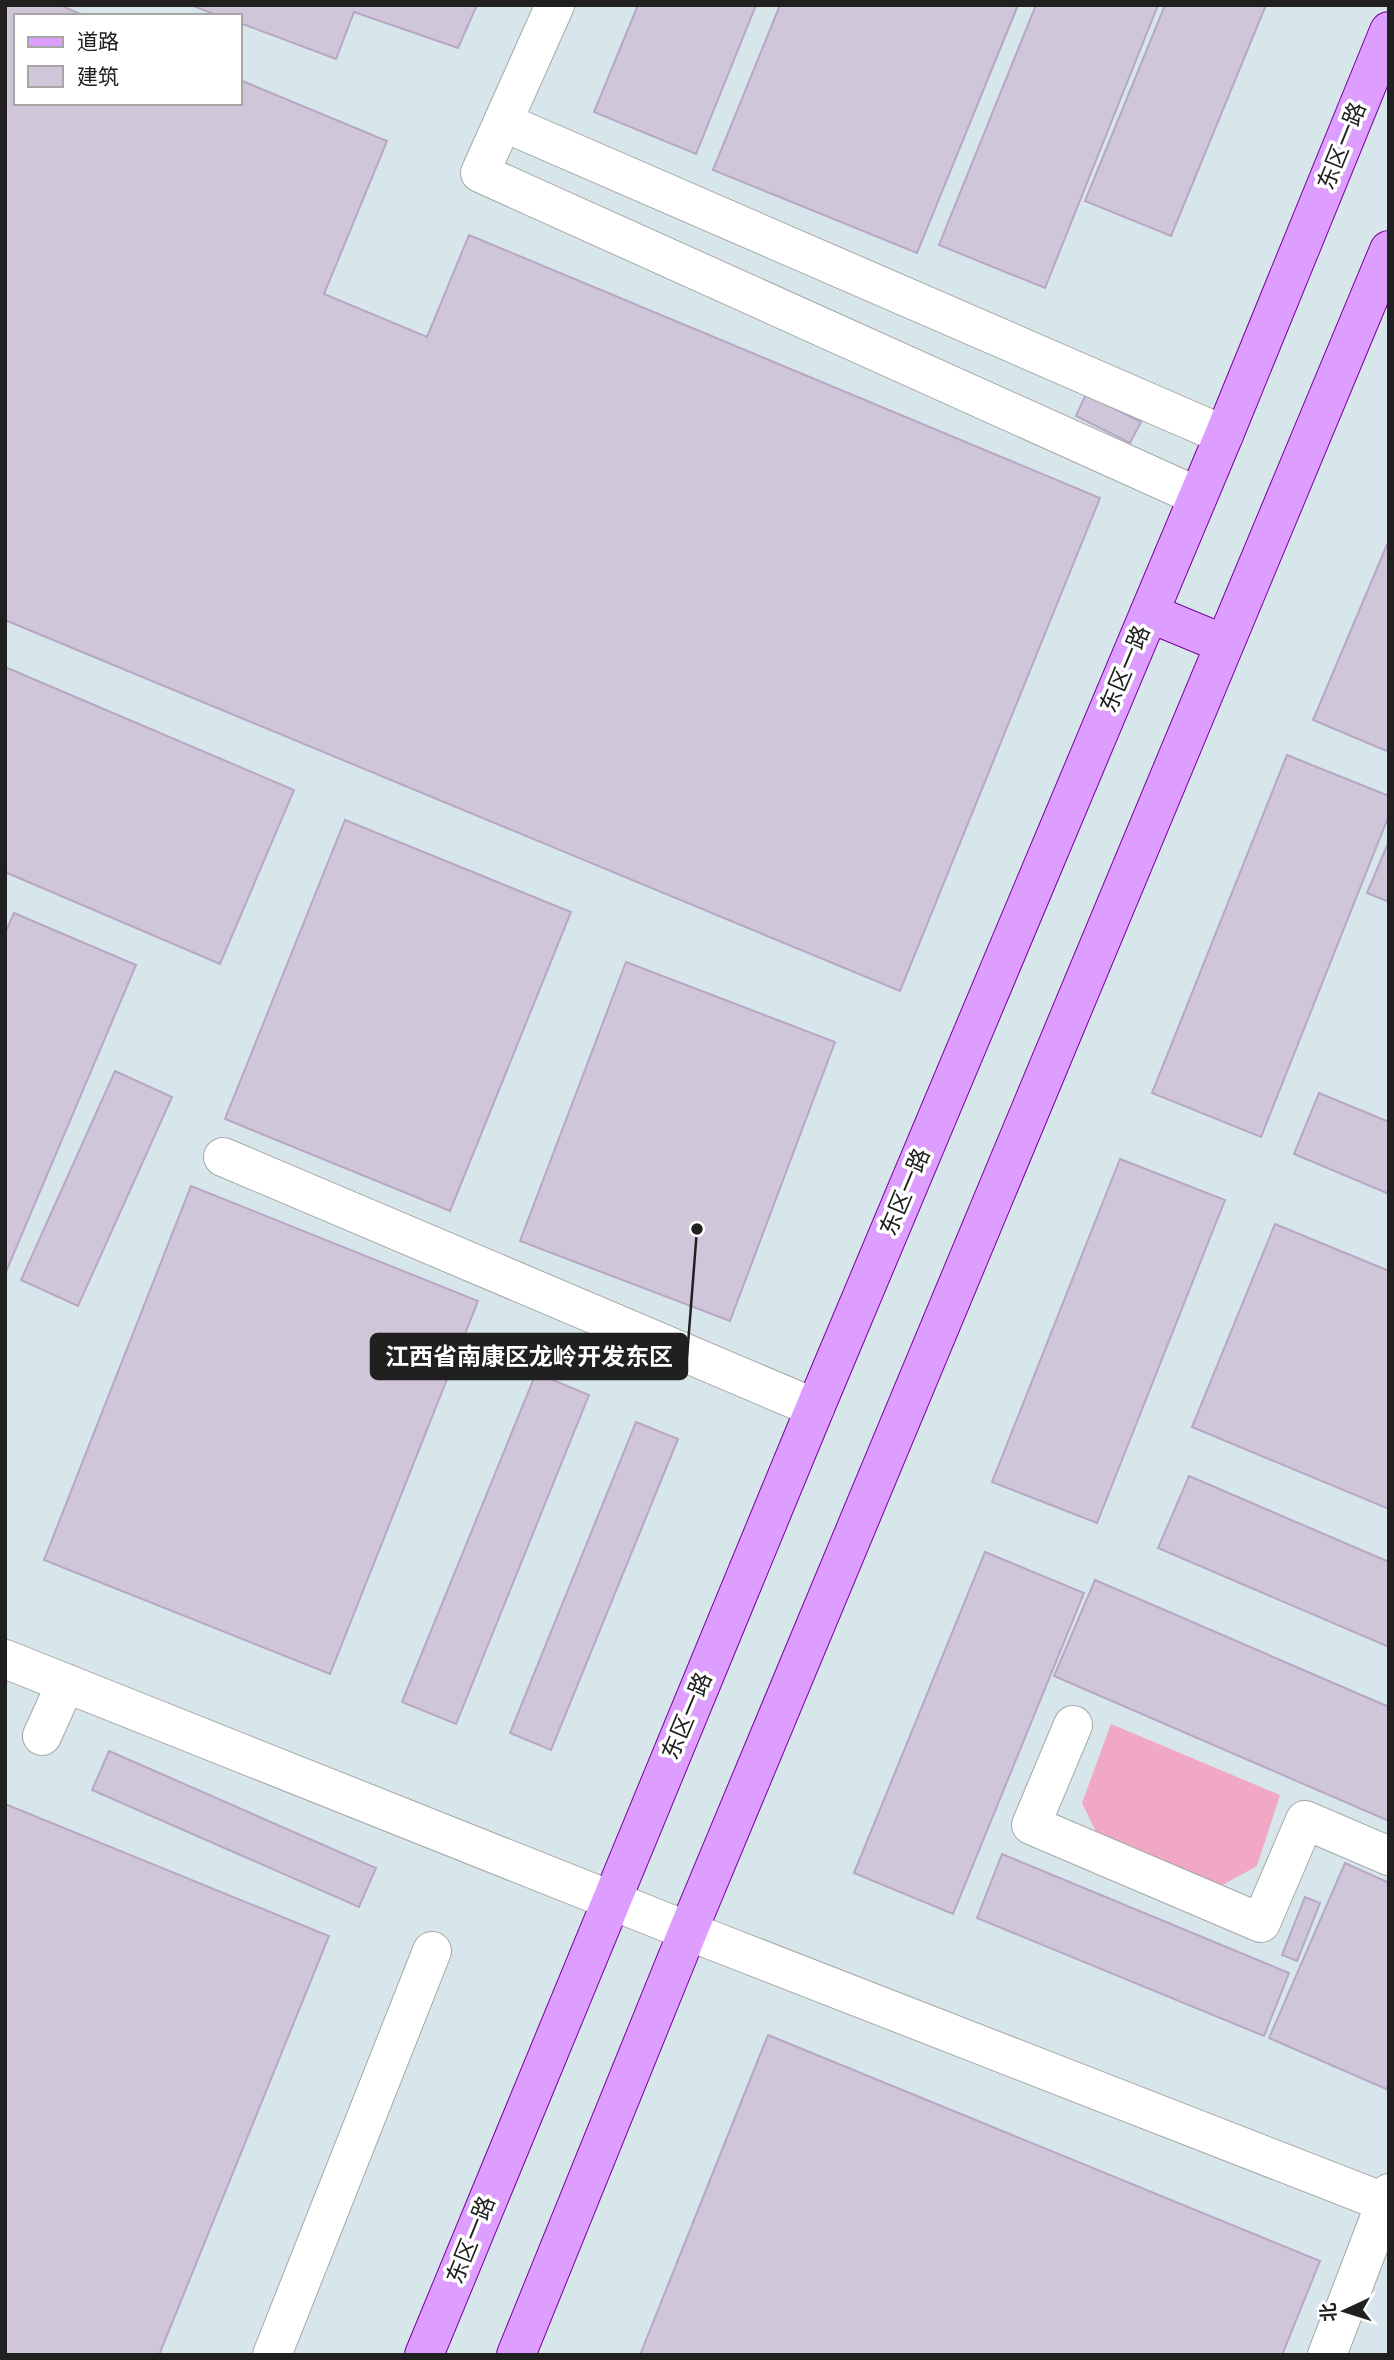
<svg xmlns="http://www.w3.org/2000/svg" width="1394" height="2360" font-family="'Nunito Sans','Noto Sans SC',sans-serif">
	<rect width="100%" height="100%" fill="#efe6f2"/>
	<path fill="#d7e6eb" fill-rule="evenodd" d="M 5,5 L 1389,5 L 1389,2355 L 5,2355 ZM 16,16 L 240,16 L 240,103 L 16,103 Z"/>
	<path fill="#f0a8c5" d="M 1111,1724 L 1280,1795 L 1257,1866 L 1217,1888 L 1100,1840 L 1082,1803 Z"/>
	<path fill="#d0c6d9" stroke="#b7a7c5" stroke-width="2" d="M 5,5 L 60,5 L 85,16 L 16,16 L 16,103 L 240,103 L 240,80 L 387,141 L 324,294 L 427,337 L 469,235 L 1100,498 L 900,991 L 5,620 Z
		M 191,5 L 477,5 L 458,48 L 354,12 L 336,59 L 240,23 L 240,16 L 219,16 Z
		M 638,5 L 756,5 L 696,154 L 594,112 Z
		M 780,5 L 1018,5 L 917,253 L 713,170 Z
		M 1036,5 L 1158,5 L 1045,288 L 939,245 Z
		M 1165,5 L 1266,5 L 1171,236 L 1085,201 Z
		M 1086,394 L 1141,422 L 1130,443 L 1076,416 Z
		M 1389,540 L 1389,752 L 1313,720 Z
		M 5,667 L 294,790 L 220,964 L 5,872 Z
		M 1287,755 L 1389,796 L 1389,815 L 1261,1137 L 1152,1093 Z
		M 345,820 L 571,912 L 450,1211 L 225,1119 Z
		M 1389,841 L 1389,902 L 1367,893 Z
		M 14,913 L 136,965 L 5,1274 L 5,933 Z
		M 626,962 L 835,1042 L 730,1321 L 520,1241 Z
		M 115,1071 L 172,1097 L 78,1306 L 21,1280 Z
		M 1319,1093 L 1389,1122 L 1389,1194 L 1294,1154 Z
		M 1120,1159 L 1225,1200 L 1097,1523 L 992,1482 Z
		M 191,1186 L 478,1301 L 330,1674 L 44,1560 Z
		M 1275,1224 L 1389,1271 L 1389,1509 L 1192,1427 Z
		M 536,1373 L 589,1395 L 456,1724 L 402,1702 Z
		M 636,1422 L 678,1439 L 551,1750 L 510,1733 Z
		M 1189,1476 L 1389,1562 L 1389,1647 L 1158,1548 Z
		M 985,1552 L 1084,1593 L 953,1914 L 854,1873 Z
		M 1095,1580 L 1389,1707 L 1389,1821 L 1054,1676 Z
		M 109,1751 L 376,1868 L 359,1907 L 92,1790 Z
		M 5,1804 L 329,1936 L 159,2355 L 5,2355 Z
		M 1002,1854 L 1289,1973 L 1264,2036 L 977,1918 Z
		M 1345,1863 L 1389,1883 L 1389,2083 L 1386,2089 L 1269,2038 Z
		M 1305,1897 L 1320,1903 L 1297,1961 L 1282,1955 Z
		M 768,2035 L 1320,2261 L 1282,2355 L 640,2355 Z"/>
	<g fill="none" stroke-linecap="round" stroke-linejoin="round">
		<g stroke="#a7a7a7" stroke-width="40">
			<path id="minor" d="M 555,5 L 480,173 L 1197,496
				M 503,122 L 1224,435
				M 223,1157 L 815,1408
				M 5,1659 L 688,1931 L 1389,2204
				M 1073,1725 L 1031,1825 L 1261,1923 L 1305,1820 L 1389,1856
				M 42,1736 L 66,1683
				M 272,2355 L 432,1951
				M 1327,2355 L 1389,2193"/>
		</g>
		<g stroke="#77009d" stroke-width="40">
			<path id="major" d="M 1149,613 L 1224,644
				M 424,2355 L 815,1408 L 1224,435 L 1389,31
				M 516,2355 L 688,1931 L 1389,250"/>
		</g>
		<use href="#minor" stroke="#fff" stroke-width="38"/>
		<use href="#major" stroke="#de9eff" stroke-width="38"/>
	</g>
	<g text-anchor="middle" dominant-baseline="central" stroke-width="7" stroke-linejoin="round" paint-order="stroke">
		<g font-size="23" fill="#202020" stroke="#fff">
			<text transform="translate(1342 146) rotate(-68)">东区一路</text>
			<text transform="translate(1125 669) rotate(-67)">东区一路</text>
			<text transform="translate(905 1192) rotate(-67)">东区一路</text>
			<text transform="translate(687 1716) rotate(-67)">东区一路</text>
			<text transform="translate(471 2240) rotate(-68)">东区一路</text>
		</g>
	</g>
	<path fill="none" stroke="#202020" stroke-width="2.5" d="M697 1229L687 1357"/>
	<circle fill="#202020" stroke="#fff" stroke-width="2.5" cx="697" cy="1229" r="7"/>
	<rect fill="#202020" stroke="#202020" stroke-width="2.5" x="371" y="1334" width="316" height="45" rx="7"/>
	<g font-size="24" text-anchor="middle" font-weight="bold" fill="#fff">
		<text x="529" y="1365">江西省南康区龙岭开发东区</text>
	</g>
	<rect width="1394" height="2360" fill="none" stroke="#202020" stroke-width="14"/>
	<rect x="14" y="14" width="228" height="91" fill="#ffffff" stroke="#a6a6a6" stroke-width="2"/>
	<rect x="28" y="37" width="35" height="10" fill="#de9eff" stroke="#a6a6a6" stroke-width="2"/>
	<text x="77" y="49" font-size="21" fill="#202020">道路</text>
	<rect x="28" y="66" width="35" height="21" fill="#d0c6d9" stroke="#a6a6a6" stroke-width="2"/>
	<text x="77" y="84" font-size="21" fill="#202020">建筑</text>
	<g transform="translate(1345 2311) rotate(266)" stroke="#ffffff" stroke-width="5" paint-order="stroke">
	<path d="M0-5L12 26L0 18L-12 26Z" fill="#202020"/>
	<text y="-10" font-size="19" font-weight="bold" text-anchor="middle" fill="#202020">北</text>
	</g>
</svg>
